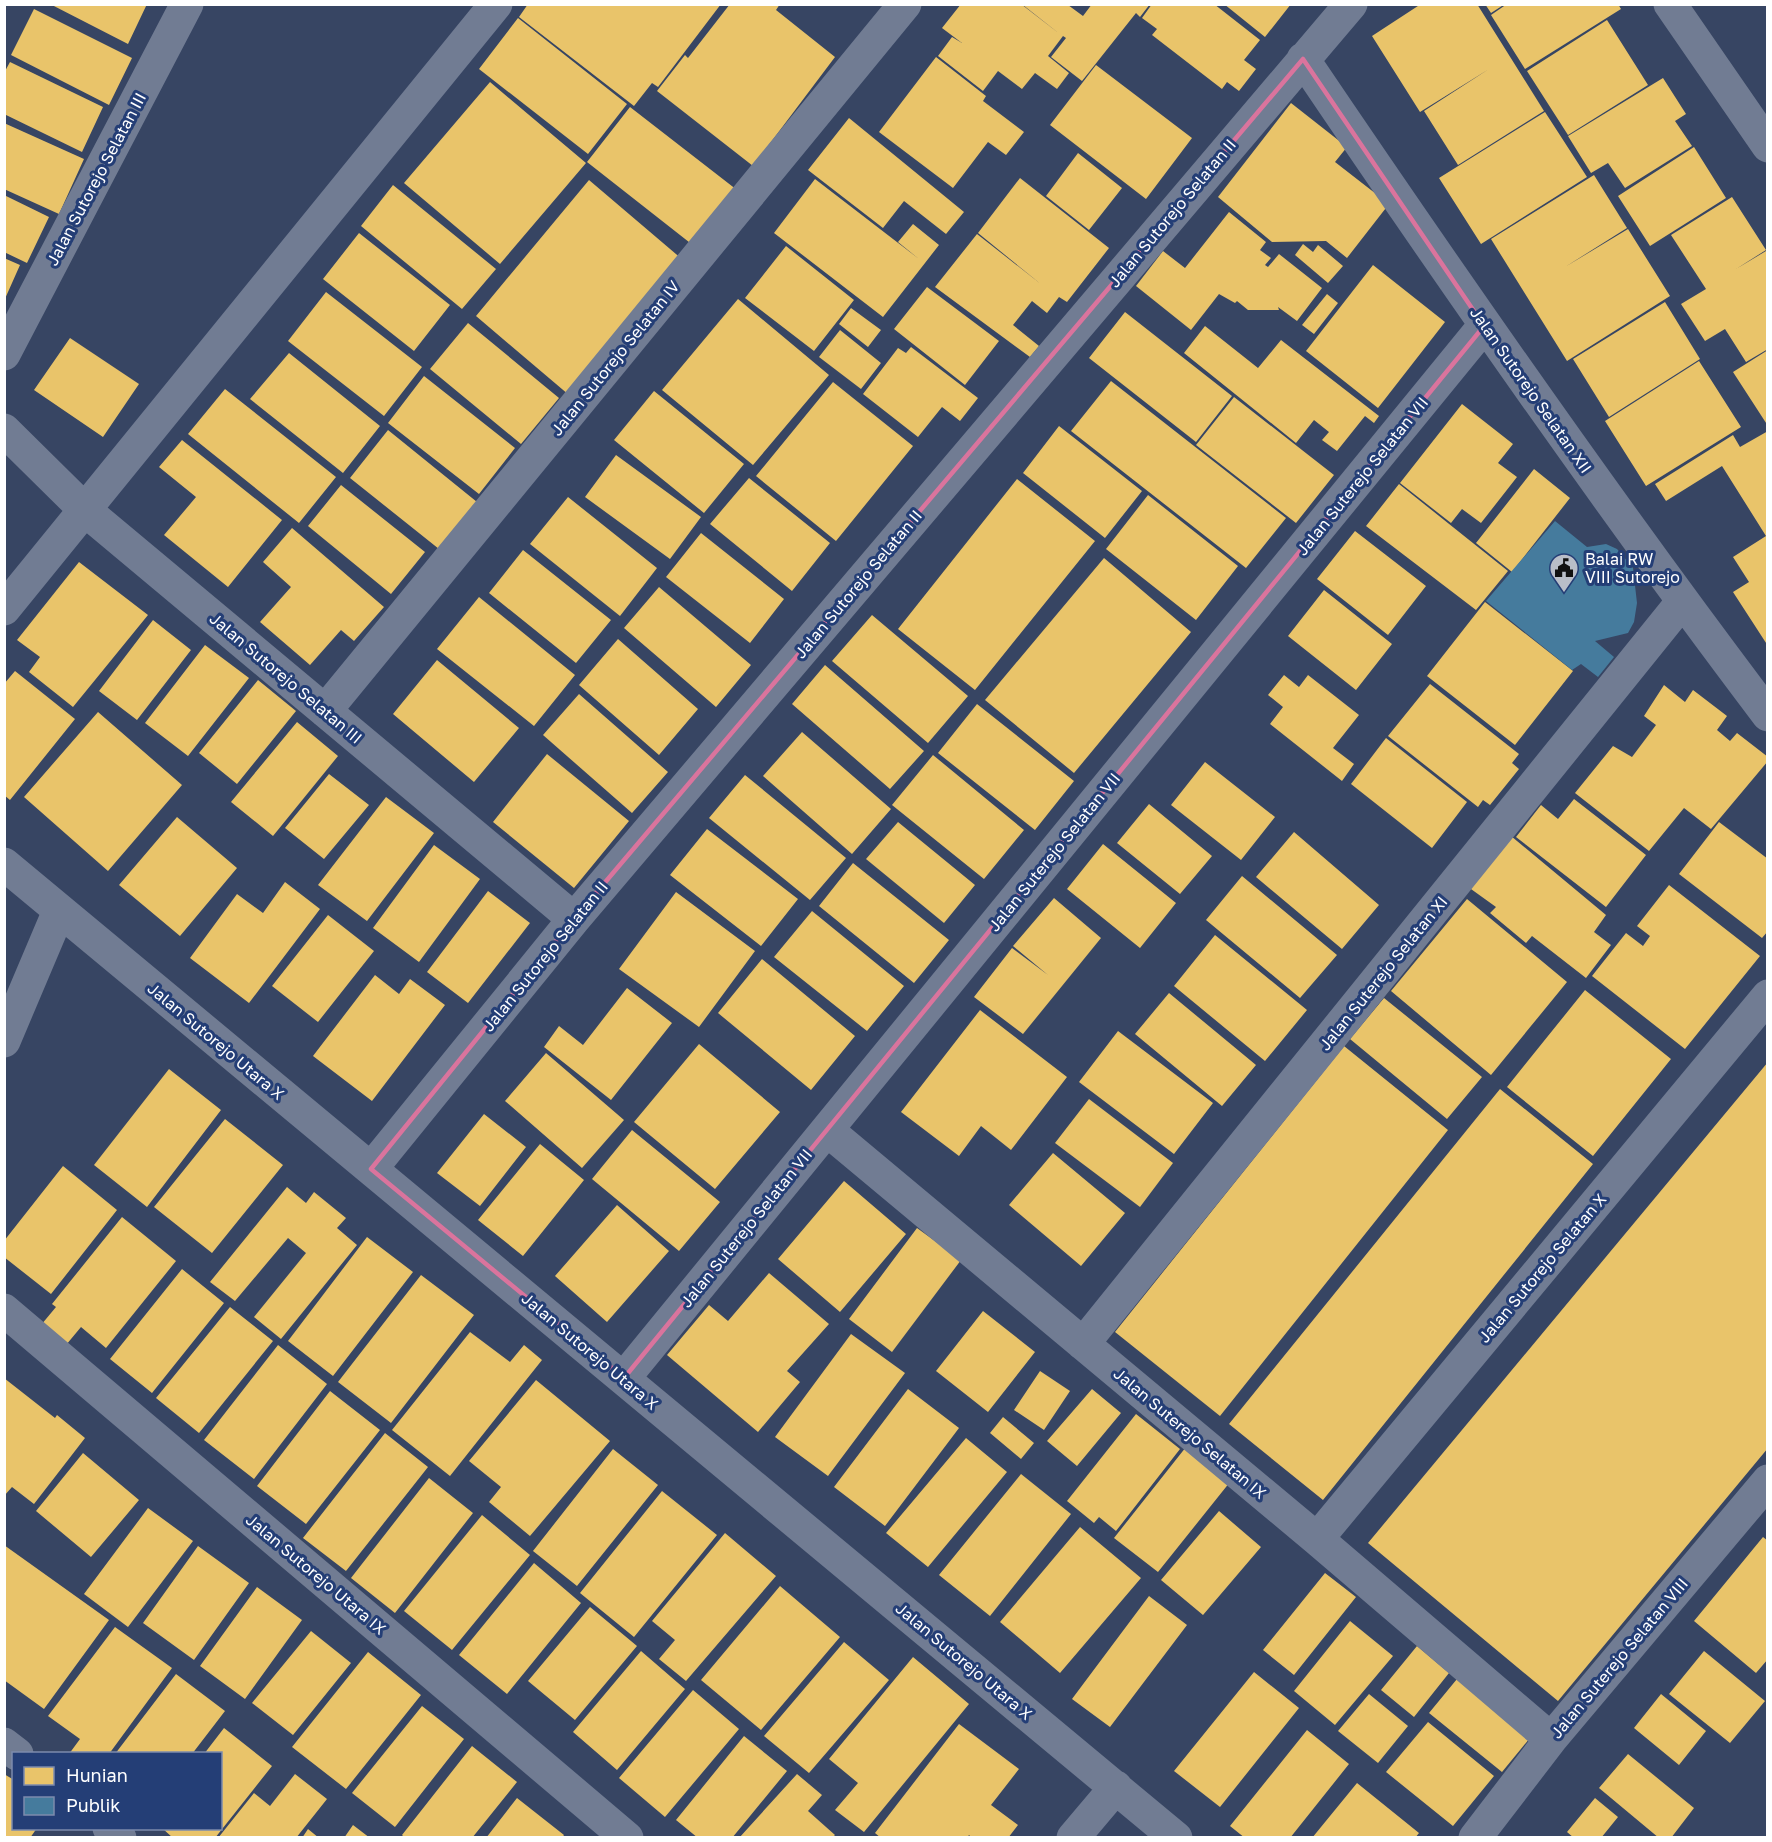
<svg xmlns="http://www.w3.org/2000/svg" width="1772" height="1842" font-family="'Golos Text',sans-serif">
	<rect width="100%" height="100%" fill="#374563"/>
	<path fill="#e9c46a" d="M 50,4 L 147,4 L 128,44 Z
		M 528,4 L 721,4 L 658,87 L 652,83 L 634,106 L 519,17 Z
		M 730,4 L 780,4 L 776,10 L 835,57 L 753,166 L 657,91 L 685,55 L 688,58 Z
		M 961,4 L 1021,4 L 1061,35 L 1023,5 L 1068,5 L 1083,16 L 1092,4 L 1150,4 L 1140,17 L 1136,13 L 1082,81 L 1051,57 L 1066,38 L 1063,36 L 1048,56 L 1069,73 L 1057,89 L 1035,73 L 1022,89 L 998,71 L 983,91 L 938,56 L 952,37 L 962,43 L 942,28 Z
		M 1152,4 L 1214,4 L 1260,40 L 1244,60 L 1256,69 L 1239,91 L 1227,82 L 1222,89 L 1152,35 L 1157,29 L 1142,18 Z
		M 1224,4 L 1291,4 L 1265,37 Z
		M 1421,4 L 1477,4 L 1544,111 L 1458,165 L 1424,111 L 1489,69 L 1420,112 L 1372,36 Z
		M 1485,4 L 1505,4 L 1491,13 Z
		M 1507,4 L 1618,4 L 1621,9 L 1525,69 L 1491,15 Z
		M 34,9 L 132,58 L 109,105 L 11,55 Z
		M 518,18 L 627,104 L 588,154 L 479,69 Z
		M 1607,20 L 1648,85 L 1568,135 L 1527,71 Z
		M 936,57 L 986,96 L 983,101 L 1024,132 L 1006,155 L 988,142 L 953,188 L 879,132 Z
		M 10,62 L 103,107 L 82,152 L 4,114 L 4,73 Z
		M 1096,65 L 1192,138 L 1146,199 L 1050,125 Z
		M 1663,78 L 1686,114 L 1675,121 L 1692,146 L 1625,188 L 1608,163 L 1591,173 L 1568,136 Z
		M 490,82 L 586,163 L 500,264 L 404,183 Z
		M 1291,103 L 1347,147 L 1335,162 L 1389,204 L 1347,258 L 1326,241 L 1272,242 L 1218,197 Z
		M 630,107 L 737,190 L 694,246 L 587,162 Z
		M 1545,112 L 1587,177 L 1481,244 L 1439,178 Z
		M 849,118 L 964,212 L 946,234 L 904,201 L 883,228 L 808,170 Z
		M 4,123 L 84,159 L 59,214 L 4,189 Z
		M 1694,147 L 1726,198 L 1650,246 L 1618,196 Z
		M 1078,153 L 1122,188 L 1089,230 L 1046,196 Z
		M 1594,175 L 1627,228 L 1565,267 L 1628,229 L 1670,296 L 1567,361 L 1491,239 Z
		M 1020,178 L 1109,248 L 1067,302 L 1059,297 L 1047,313 L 1032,301 L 1013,325 L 1039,346 L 1030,357 L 935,287 L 977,234 L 1042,285 L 978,233 Z
		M 815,179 L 919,259 L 898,242 L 913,224 L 939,245 L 883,317 L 774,233 Z
		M 589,180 L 683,260 L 569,395 L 476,316 Z
		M 393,185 L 496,269 L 462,309 L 361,226 Z
		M 4,195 L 49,217 L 27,263 L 4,252 Z
		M 1732,197 L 1766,250 L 1736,269 L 1766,251 L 1768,254 L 1768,349 L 1746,362 L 1725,329 L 1705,341 L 1681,304 L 1706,289 L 1671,235 Z
		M 1229,212 L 1266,242 L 1260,250 L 1271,258 L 1265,265 L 1268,267 L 1279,254 L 1322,288 L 1297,321 L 1278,307 L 1279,310 L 1248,310 L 1237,301 L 1235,303 L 1219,294 L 1191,330 L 1136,286 L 1163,251 L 1185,268 Z
		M 359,233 L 450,305 L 414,351 L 323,279 Z
		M 1303,244 L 1313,252 L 1318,245 L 1343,266 L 1328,283 L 1295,255 Z
		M 786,246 L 854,300 L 814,351 L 745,298 Z
		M 4,258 L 20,265 L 4,301 Z
		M 1373,265 L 1445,322 L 1378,408 L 1306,351 Z
		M 927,287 L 999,341 L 965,385 L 894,329 Z
		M 326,292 L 422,367 L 384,416 L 288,341 Z
		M 1327,294 L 1338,303 L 1314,334 L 1302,325 Z
		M 738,299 L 829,375 L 753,465 L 662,390 Z
		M 1665,302 L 1700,359 L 1609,417 L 1573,359 Z
		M 851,308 L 881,330 L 868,347 L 839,324 Z
		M 1125,312 L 1232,396 L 1196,442 L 1089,358 Z
		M 468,323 L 559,398 L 521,444 L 430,369 Z
		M 1205,326 L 1258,368 L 1281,340 L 1379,416 L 1374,423 L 1365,416 L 1337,451 L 1322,440 L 1329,432 L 1314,420 L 1296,443 L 1184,353 Z
		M 840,330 L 881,363 L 861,389 L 819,357 Z
		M 70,338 L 139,384 L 103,437 L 34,390 Z
		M 911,347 L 978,398 L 960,421 L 942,407 L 918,437 L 863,394 L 898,348 L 906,353 Z
		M 1768,350 L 1768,426 L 1733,372 Z
		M 289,353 L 380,426 L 343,473 L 250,399 Z
		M 1699,361 L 1741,427 L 1646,486 L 1605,421 Z
		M 424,376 L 515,448 L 479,494 L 388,423 Z
		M 1111,381 L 1286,518 L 1246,568 L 1071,431 Z
		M 833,382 L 913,446 L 836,541 L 756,476 Z
		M 225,389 L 336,477 L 299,523 L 188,434 Z
		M 654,391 L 744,464 L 704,513 L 614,440 Z
		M 1234,397 L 1334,475 L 1296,523 L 1196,445 Z
		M 1462,404 L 1513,444 L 1498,463 L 1517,477 L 1481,523 L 1462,509 L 1451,523 L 1400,483 Z
		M 1059,426 L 1142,491 L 1105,538 L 1023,473 Z
		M 388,430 L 477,502 L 439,549 L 350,478 Z
		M 1768,431 L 1768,646 L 1733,592 L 1749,582 L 1733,557 L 1766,536 L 1722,466 L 1666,501 L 1655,484 L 1733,435 L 1740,447 Z
		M 182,440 L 282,520 L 228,587 L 164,535 L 196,497 L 159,467 Z
		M 616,455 L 701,517 L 670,559 L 585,497 Z
		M 1534,469 L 1570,498 L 1512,572 L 1476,543 Z
		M 749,478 L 830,543 L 792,591 L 710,524 Z
		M 1017,479 L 1095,541 L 975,690 L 898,629 Z
		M 1399,484 L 1508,571 L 1476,610 L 1366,526 Z
		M 341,485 L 425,552 L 391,594 L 308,526 Z
		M 1148,495 L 1238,566 L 1196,620 L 1106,549 Z
		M 568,497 L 657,568 L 620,616 L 530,544 Z
		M 292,528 L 384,607 L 354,641 L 341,630 L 310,665 L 260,622 L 291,587 L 263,562 Z
		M 1355,531 L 1426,586 L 1388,635 L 1317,579 Z
		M 701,533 L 784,599 L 750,643 L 666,577 Z
		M 523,550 L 611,620 L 576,663 L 489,593 Z
		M 1104,558 L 1191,632 L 1074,773 L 985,700 Z
		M 79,562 L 148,615 L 73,707 L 29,672 L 40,657 L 17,640 Z
		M 659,587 L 751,665 L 716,707 L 624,628 Z
		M 1324,590 L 1392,644 L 1356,690 L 1288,636 Z
		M 479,597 L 575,675 L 534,726 L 437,649 Z
		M 1485,602 L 1573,671 L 1515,745 L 1427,676 Z
		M 872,615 L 968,696 L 928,743 L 832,661 Z
		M 153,620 L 191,650 L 137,720 L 99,691 Z
		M 618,639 L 698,709 L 659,755 L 579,685 Z
		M 205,645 L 249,678 L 188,756 L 145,723 Z
		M 437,660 L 519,728 L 474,782 L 393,714 Z
		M 825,665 L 924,751 L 890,789 L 792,704 Z
		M 15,671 L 75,719 L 10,800 L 4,795 L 4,684 Z
		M 1284,675 L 1299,687 L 1308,675 L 1359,715 L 1333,748 L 1354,764 L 1342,781 L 1270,724 L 1283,707 L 1268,695 Z
		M 258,680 L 296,711 L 237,784 L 199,753 Z
		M 1430,684 L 1519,754 L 1512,763 L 1519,769 L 1490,805 L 1483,800 L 1478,807 L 1388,736 Z
		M 1664,685 L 1685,702 L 1693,690 L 1727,716 L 1717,730 L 1730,741 L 1737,733 L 1768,757 L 1768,761 L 1711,829 L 1684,808 L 1649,851 L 1575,793 L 1613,746 L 1632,757 L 1656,725 L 1644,716 Z
		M 579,694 L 668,772 L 632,813 L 543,735 Z
		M 977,704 L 1074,781 L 1035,830 L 938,753 Z
		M 98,712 L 182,785 L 108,871 L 24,797 Z
		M 297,722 L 338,756 L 273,836 L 231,802 Z
		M 802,732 L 891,809 L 852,854 L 763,776 Z
		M 1386,738 L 1467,802 L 1432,848 L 1351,784 Z
		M 547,754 L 629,821 L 574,888 L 493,822 Z
		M 933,755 L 1024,830 L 984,879 L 892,805 Z
		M 1205,762 L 1275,817 L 1241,860 L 1171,805 Z
		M 329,774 L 369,805 L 324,859 L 285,828 Z
		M 745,775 L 846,858 L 810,900 L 709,818 Z
		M 386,797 L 434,833 L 367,921 L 318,885 Z
		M 1574,799 L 1646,855 L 1606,907 L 1516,837 L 1541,805 L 1558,819 Z
		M 1149,804 L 1212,856 L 1180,894 L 1117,843 Z
		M 177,817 L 237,868 L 180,936 L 119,885 Z
		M 898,822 L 975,885 L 944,923 L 866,859 Z
		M 1719,822 L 1768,859 L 1768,931 L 1762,938 L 1679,874 Z
		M 707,829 L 798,899 L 761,946 L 670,875 Z
		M 1505,831 L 1606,915 L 1594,932 L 1611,945 L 1586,978 L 1532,936 L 1526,943 L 1490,913 L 1496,907 L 1464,884 Z
		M 1294,832 L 1379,905 L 1342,949 L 1256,877 Z
		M 1103,844 L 1176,903 L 1140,948 L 1067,889 Z
		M 434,845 L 480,879 L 419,962 L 373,928 Z
		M 853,863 L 949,940 L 914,983 L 819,906 Z
		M 1242,876 L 1337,955 L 1300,998 L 1206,920 Z
		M 285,882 L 320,909 L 249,1003 L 190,958 L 237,894 L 263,913 Z
		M 1669,885 L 1760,956 L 1685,1049 L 1592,976 L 1626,933 L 1643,946 L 1650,936 L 1637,926 Z
		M 488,891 L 530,923 L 468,1003 L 427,972 Z
		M 676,892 L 755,951 L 699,1027 L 619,969 Z
		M 1054,898 L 1101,938 L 1023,1034 L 974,997 L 1012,948 L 1048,975 L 1013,946 Z
		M 1467,899 L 1567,982 L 1491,1075 L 1391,991 Z
		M 812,911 L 904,986 L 867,1031 L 774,957 Z
		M 328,915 L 374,951 L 318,1022 L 272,986 Z
		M 1215,935 L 1307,1010 L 1265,1061 L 1174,986 Z
		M 762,959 L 855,1036 L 811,1090 L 718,1013 Z
		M 375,975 L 399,994 L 410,979 L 445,1005 L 372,1101 L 313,1056 Z
		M 627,988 L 672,1023 L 611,1100 L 544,1047 L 559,1026 L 583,1045 Z
		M 1585,990 L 1671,1059 L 1593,1156 L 1507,1087 Z
		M 1169,993 L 1256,1065 L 1222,1106 L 1135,1034 Z
		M 1384,998 L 1482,1077 L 1447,1119 L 1350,1039 Z
		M 980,1010 L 1067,1077 L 1011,1150 L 981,1126 L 959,1156 L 901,1112 Z
		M 1118,1031 L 1213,1103 L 1174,1154 L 1079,1082 Z
		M 699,1044 L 780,1112 L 715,1189 L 634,1122 Z
		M 1344,1046 L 1448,1130 L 1220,1416 L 1115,1332 Z
		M 546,1053 L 624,1120 L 582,1168 L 505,1101 Z
		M 1768,1062 L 1768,1448 L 1558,1701 L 1368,1543 Z
		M 169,1069 L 221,1110 L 147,1207 L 94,1165 Z
		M 1500,1089 L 1593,1164 L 1323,1500 L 1229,1424 Z
		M 1089,1099 L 1173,1163 L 1140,1207 L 1055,1143 Z
		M 484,1114 L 526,1147 L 480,1206 L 437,1173 Z
		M 225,1119 L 283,1165 L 212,1253 L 154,1207 Z
		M 632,1130 L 720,1202 L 679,1251 L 592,1179 Z
		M 540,1144 L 584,1180 L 523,1256 L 478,1220 Z
		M 1053,1153 L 1125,1213 L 1081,1266 L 1009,1205 Z
		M 63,1166 L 117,1210 L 51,1294 L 4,1257 L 4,1241 Z
		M 844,1181 L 906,1234 L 840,1312 L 778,1259 Z
		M 287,1187 L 306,1203 L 314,1192 L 346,1218 L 337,1228 L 357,1245 L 281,1339 L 254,1317 L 306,1253 L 288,1238 L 235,1301 L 210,1282 Z
		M 617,1205 L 669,1251 L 607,1322 L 555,1276 Z
		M 122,1217 L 176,1261 L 106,1348 L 81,1327 L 66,1345 L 41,1325 L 56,1307 L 52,1304 Z
		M 917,1228 L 961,1260 L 892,1352 L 849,1319 Z
		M 367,1237 L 413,1272 L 333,1376 L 288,1341 Z
		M 182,1269 L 224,1303 L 152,1393 L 110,1359 Z
		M 769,1273 L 829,1324 L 787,1371 L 800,1382 L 758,1432 L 667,1355 L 709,1305 L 728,1321 Z
		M 421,1275 L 474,1315 L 391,1423 L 338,1382 Z
		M 230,1307 L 273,1341 L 199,1433 L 156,1398 Z
		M 983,1311 L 1035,1352 L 988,1412 L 936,1371 Z
		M 470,1332 L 510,1362 L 524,1345 L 542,1360 L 450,1476 L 392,1430 Z
		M 851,1334 L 905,1373 L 828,1476 L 775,1437 Z
		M 278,1345 L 327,1384 L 254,1479 L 204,1440 Z
		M 1040,1371 L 1070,1391 L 1044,1430 L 1014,1410 Z
		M 4,1378 L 55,1418 L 57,1415 L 85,1438 L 34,1504 L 12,1487 L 4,1496 Z
		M 536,1380 L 610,1441 L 530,1536 L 489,1502 L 501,1487 L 469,1461 Z
		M 908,1389 L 959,1428 L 885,1526 L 834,1487 Z
		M 1092,1389 L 1121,1413 L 1077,1466 L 1047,1441 Z
		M 330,1391 L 380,1430 L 306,1524 L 257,1486 Z
		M 1136,1414 L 1180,1449 L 1116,1531 L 1099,1517 L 1094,1523 L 1067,1501 Z
		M 1003,1417 L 1034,1443 L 1021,1459 L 990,1433 Z
		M 385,1433 L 428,1467 L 346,1571 L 303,1538 Z
		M 966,1438 L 1007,1472 L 928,1567 L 886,1533 Z
		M 1186,1447 L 1230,1482 L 1158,1572 L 1114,1538 Z
		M 613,1449 L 658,1485 L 577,1586 L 533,1551 Z
		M 83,1453 L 139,1500 L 91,1557 L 36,1511 Z
		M 1021,1474 L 1071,1514 L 990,1616 L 939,1575 Z
		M 429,1478 L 473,1513 L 395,1613 L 351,1578 Z
		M 662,1491 L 717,1535 L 634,1637 L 580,1593 Z
		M 148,1508 L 193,1541 L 128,1627 L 84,1594 Z
		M 1219,1511 L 1261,1547 L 1203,1615 L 1161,1580 Z
		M 482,1515 L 530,1555 L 452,1650 L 404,1611 Z
		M 1080,1527 L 1141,1578 L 1060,1673 L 1000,1622 Z
		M 725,1533 L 776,1576 L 686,1681 L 659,1659 L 675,1640 L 652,1621 Z
		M 1763,1537 L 1768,1541 L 1768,1659 L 1756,1673 L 1694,1621 Z
		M 4,1545 L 109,1620 L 44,1709 L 4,1680 Z
		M 198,1546 L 249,1583 L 194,1660 L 143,1623 Z
		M 534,1563 L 581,1603 L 507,1694 L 459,1655 Z
		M 1325,1573 L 1356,1597 L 1294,1675 L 1263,1650 Z
		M 780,1586 L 840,1637 L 761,1730 L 701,1680 Z
		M 257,1587 L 302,1620 L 245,1699 L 200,1666 Z
		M 1149,1596 L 1187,1625 L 1110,1727 L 1072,1699 Z
		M 590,1607 L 637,1646 L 575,1720 L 528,1681 Z
		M 1350,1621 L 1393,1656 L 1335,1725 L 1294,1691 Z
		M 115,1627 L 172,1668 L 109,1754 L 69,1754 L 80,1739 L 48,1716 Z
		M 311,1631 L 351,1663 L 293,1735 L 252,1703 Z
		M 844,1642 L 889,1680 L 809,1773 L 764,1736 Z
		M 1417,1646 L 1449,1673 L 1414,1717 L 1381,1690 Z
		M 641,1651 L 685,1689 L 617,1770 L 573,1732 Z
		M 1704,1651 L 1765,1701 L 1730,1743 L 1669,1694 Z
		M 368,1652 L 421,1695 L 346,1789 L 292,1747 Z
		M 913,1657 L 969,1704 L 864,1832 L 835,1810 L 858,1783 L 829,1759 Z
		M 1254,1672 L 1299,1708 L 1220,1807 L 1174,1771 Z
		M 176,1674 L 225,1711 L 192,1754 L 115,1754 Z
		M 1457,1679 L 1530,1738 L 1502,1772 L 1429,1713 Z
		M 693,1690 L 739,1729 L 665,1817 L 619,1778 Z
		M 1369,1694 L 1408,1726 L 1378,1763 L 1338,1731 Z
		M 1661,1694 L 1706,1731 L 1679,1765 L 1634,1728 Z
		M 422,1706 L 464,1739 L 395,1827 L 352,1793 Z
		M 1428,1722 L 1494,1776 L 1453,1826 L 1386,1772 Z
		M 959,1724 L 1019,1769 L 991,1805 L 1018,1825 L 1008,1838 L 972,1838 L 969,1835 L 967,1838 L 881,1838 L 875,1833 Z
		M 224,1728 L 272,1766 L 215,1838 L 173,1838 L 162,1828 L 220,1828 L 220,1754 L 204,1754 Z
		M 1307,1730 L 1349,1764 L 1290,1838 L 1245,1838 L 1230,1826 Z
		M 744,1736 L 787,1771 L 732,1838 L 698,1838 L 676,1820 Z
		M 472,1746 L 517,1782 L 472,1838 L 405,1838 L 402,1835 Z
		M 1628,1754 L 1694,1808 L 1671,1838 L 1659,1838 L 1599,1788 Z
		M 4,1774 L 14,1780 L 14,1828 L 37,1828 L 30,1838 L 4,1838 Z
		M 295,1774 L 327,1799 L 296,1838 L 218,1838 L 254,1793 L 270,1806 Z
		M 797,1774 L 822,1795 L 808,1811 L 835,1835 L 832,1838 L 739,1838 Z
		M 1357,1783 L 1419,1833 L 1415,1838 L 1312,1838 Z
		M 517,1798 L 564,1835 L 562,1838 L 486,1838 Z
		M 1595,1798 L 1618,1817 L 1601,1838 L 1574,1838 L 1567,1832 Z
		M 353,1825 L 370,1838 L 344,1838 Z
		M 308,1829 L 319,1838 L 302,1838 Z"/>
	<path fill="#457b9d" d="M 1555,521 L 1587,547 L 1606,544 L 1617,549 L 1633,568 L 1637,603 L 1634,622 L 1628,633 L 1595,641 L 1614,657 L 1598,677 L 1581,664 L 1572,670 L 1486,601 Z"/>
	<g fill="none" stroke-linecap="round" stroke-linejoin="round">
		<path stroke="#717c93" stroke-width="33" d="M 1670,4 L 1768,146
			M 1303,59 C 1453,281 1606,501 1768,715
			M 4,354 L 187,4
			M 4,430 L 86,511 L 574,919
			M 4,609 L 496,4
			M 325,711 L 905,4
			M 4,864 L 1176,1838
			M 4,1041 L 59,911
			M 827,1130 L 1317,1539 L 1551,1739
			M 371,1169 L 574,919 L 1351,4
			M 4,1310 L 627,1838
			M 1083,1344 L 1682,602
			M 624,1378 L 1484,326
			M 1317,1539 L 1768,996
			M 4,1744 L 17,1754
			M 109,1828 L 120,1838
			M 1073,1838 L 1116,1787
			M 1475,1838 L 1551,1739 L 1768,1481"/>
	</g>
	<path fill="none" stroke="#da749d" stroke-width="4.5" stroke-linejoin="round" d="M 1303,59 L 1484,326 L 624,1378 L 371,1169 L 574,919 Z"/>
	<defs>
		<g id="civic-pin" transform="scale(1.5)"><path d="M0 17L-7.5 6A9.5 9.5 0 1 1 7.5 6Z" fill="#b9bec8" stroke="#243e76"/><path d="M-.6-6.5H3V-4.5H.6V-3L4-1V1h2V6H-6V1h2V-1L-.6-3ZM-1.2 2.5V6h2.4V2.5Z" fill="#111"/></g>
	</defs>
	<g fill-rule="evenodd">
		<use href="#civic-pin" x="1564" y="568"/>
	</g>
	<g text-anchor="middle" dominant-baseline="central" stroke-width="6" stroke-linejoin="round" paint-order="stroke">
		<g font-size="16" fill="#fff" stroke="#243e76">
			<text transform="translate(96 179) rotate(-62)">Jalan Sutorejo Selatan III</text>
			<text transform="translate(1172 213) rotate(-50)">Jalan Sutorejo Selatan II</text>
			<text transform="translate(615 358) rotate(-51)">Jalan Sutorejo Selatan IV</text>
			<text transform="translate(1531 390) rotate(55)">Jalan Sutorejo Selatan XII</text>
			<text transform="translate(1362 476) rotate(-51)">Jalan Suterejo Selatan VII</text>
			<text transform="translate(858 584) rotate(-50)">Jalan Sutorejo Selatan II</text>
			<text transform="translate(286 678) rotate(40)">Jalan Sutorejo Selatan III</text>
			<text transform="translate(1054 852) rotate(-51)">Jalan Suterejo Selatan VII</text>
			<text transform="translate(545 956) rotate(-51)">Jalan Sutorejo Selatan II</text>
			<text transform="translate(1383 973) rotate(-51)">Jalan Suterejo Selatan XI</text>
			<text transform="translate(216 1041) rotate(40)">Jalan Sutorejo Utara X</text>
			<text transform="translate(746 1228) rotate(-51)">Jalan Suterejo Selatan VII</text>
			<text transform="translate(1542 1268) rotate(-50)">Jalan Sutorejo Selatan X</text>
			<text transform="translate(590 1351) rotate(40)">Jalan Sutorejo Utara X</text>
			<text transform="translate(1190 1433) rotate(40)">Jalan Suterejo Selatan IX</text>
			<text transform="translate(316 1574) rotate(40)">Jalan Sutorejo Utara IX</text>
			<text transform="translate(1619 1658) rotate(-50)">Jalan Suterejo Selatan VIII</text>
			<text transform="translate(964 1661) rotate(40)">Jalan Sutorejo Utara X</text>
		</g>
		<g font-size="16" fill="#fff" stroke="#243e76" text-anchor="start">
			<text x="1585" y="559">Balai RW<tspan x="1585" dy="18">VIII Sutorejo</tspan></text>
		</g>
	</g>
	<rect width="1772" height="1842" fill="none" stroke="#ffffff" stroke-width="12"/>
	<rect x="12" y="1752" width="210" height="78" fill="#243e76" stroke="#7c8bad" stroke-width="1.5"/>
	<rect x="24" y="1767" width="30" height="18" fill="#e9c46a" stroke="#7c8bad" stroke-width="1.5"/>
	<text x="66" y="1782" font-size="18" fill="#ffffff">Hunian</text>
	<rect x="24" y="1797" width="30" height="18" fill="#457b9d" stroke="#7c8bad" stroke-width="1.5"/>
	<text x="66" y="1812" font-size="18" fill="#ffffff">Publik</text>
</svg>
